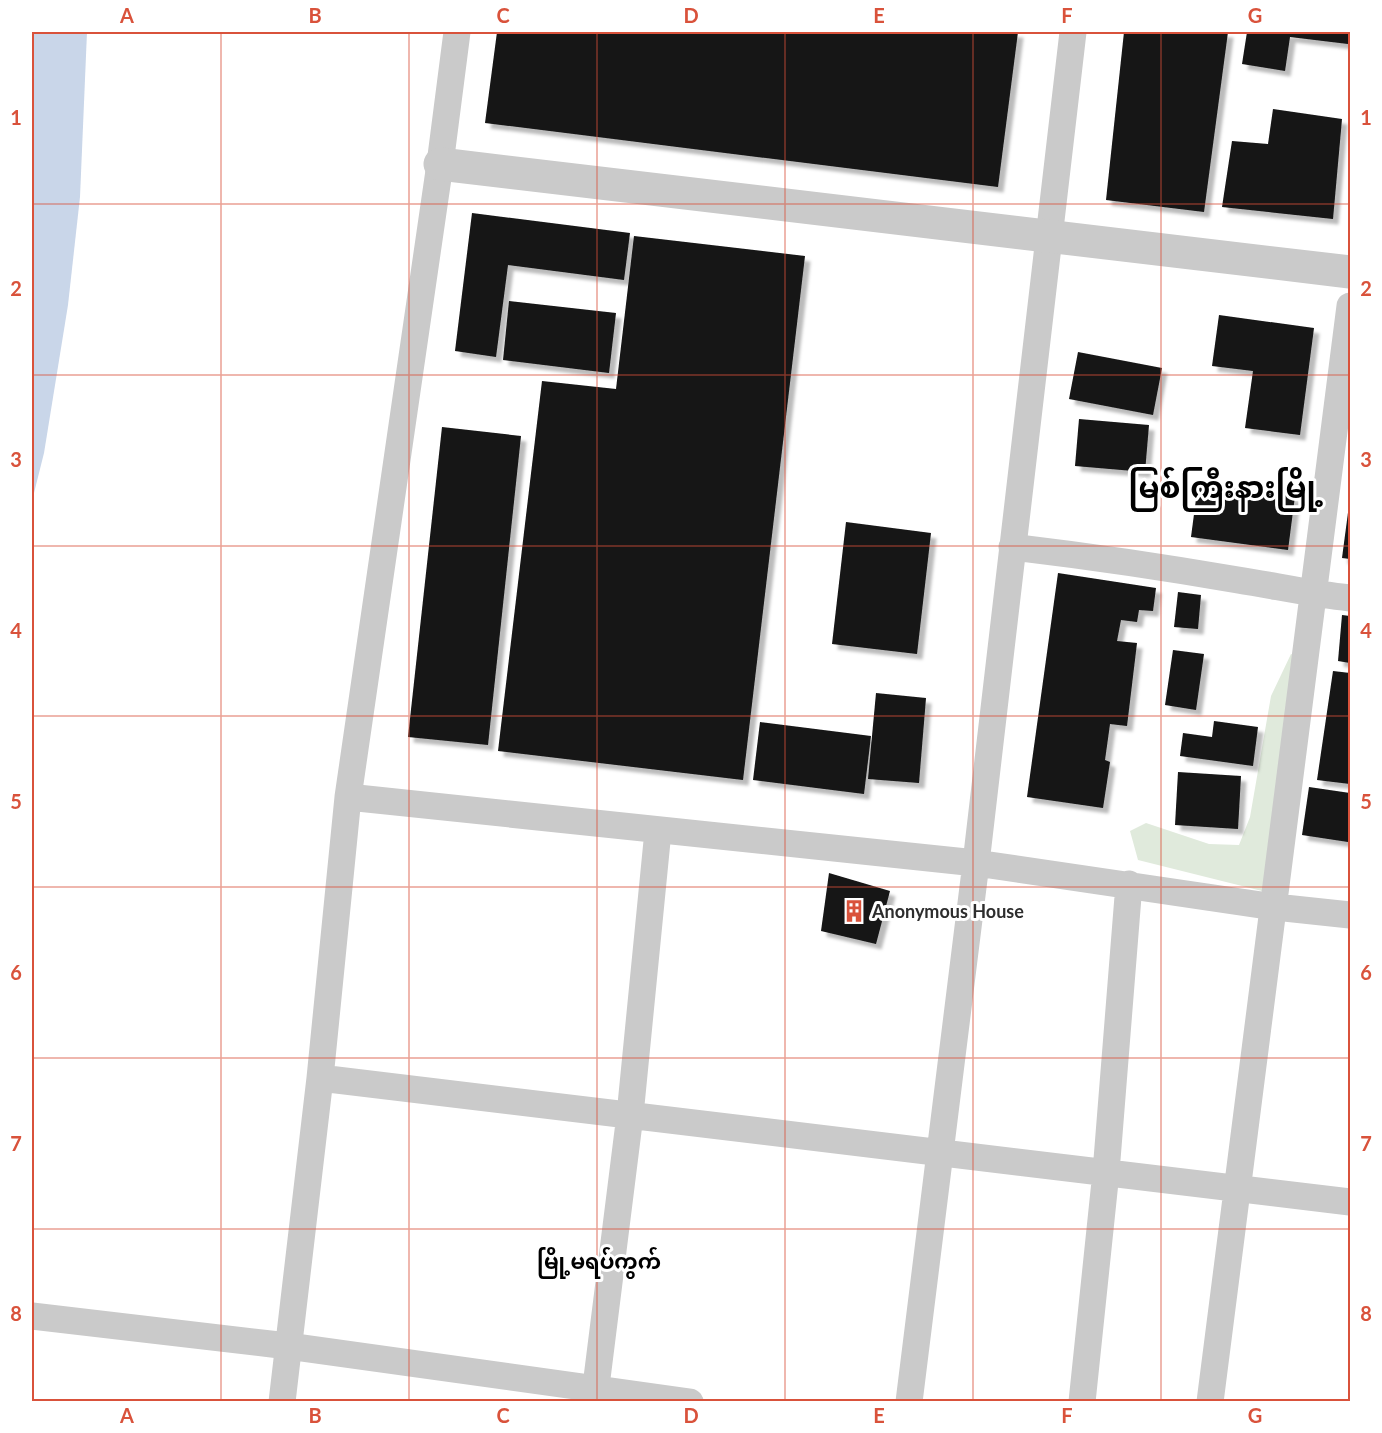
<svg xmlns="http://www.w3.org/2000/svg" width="1382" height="1433" font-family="Lato,'Noto Sans Myanmar',sans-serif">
	<defs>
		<filter id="shadow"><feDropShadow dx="5.5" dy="5.5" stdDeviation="1.5" flood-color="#0004"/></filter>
	</defs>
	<rect width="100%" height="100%" fill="#fff"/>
	<path fill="#e0eadc" d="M 1291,654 L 1316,664 L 1262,891 L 1138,860 L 1130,831 L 1146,823 L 1209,844 L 1239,845 L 1250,817 L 1271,696 Z"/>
	<path fill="#c9d6e9" d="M 32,32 L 87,32 L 80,197 L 68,305 L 44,453 L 32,501 Z"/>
	<path fill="#141414" filter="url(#shadow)" d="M 497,32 L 1018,32 L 998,187 L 485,123 Z
		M 1124,32 L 1228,32 L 1204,212 L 1106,200 Z
		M 1247,32 L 1349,32 L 1348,44 L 1290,37 L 1285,71 L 1242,64 Z
		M 1273,109 L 1342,119 L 1333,219 L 1222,207 L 1232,141 L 1268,144 Z
		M 472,213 L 630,233 L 624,280 L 508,265 L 496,357 L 455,351 Z
		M 634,236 L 805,256 L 743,780 L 498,751 L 542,381 L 616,389 Z
		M 509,301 L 616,313 L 609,373 L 503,360 Z
		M 1219,315 L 1314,328 L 1300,435 L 1245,428 L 1253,371 L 1212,366 Z
		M 1078,352 L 1162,368 L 1153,415 L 1069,399 Z
		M 1079,419 L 1149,425 L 1145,472 L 1075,466 Z
		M 442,427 L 521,436 L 488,745 L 408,737 Z
		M 1198,484 L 1295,496 L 1288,550 L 1191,537 Z
		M 1349,505 L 1350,505 L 1350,559 L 1342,558 Z
		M 846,522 L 931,533 L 917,654 L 832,644 Z
		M 1058,573 L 1156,588 L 1153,611 L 1139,610 L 1137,622 L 1121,620 L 1117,641 L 1137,643 L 1127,726 L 1110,724 L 1105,760 L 1110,762 L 1103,808 L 1027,797 Z
		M 1178,592 L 1201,595 L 1198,629 L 1174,627 Z
		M 1342,615 L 1350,616 L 1350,663 L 1338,661 Z
		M 1173,650 L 1204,654 L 1196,710 L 1165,705 Z
		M 1333,671 L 1350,673 L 1350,784 L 1317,780 Z
		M 876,693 L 926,698 L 919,783 L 868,779 Z
		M 1214,721 L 1258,727 L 1253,766 L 1180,756 L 1183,733 L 1212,737 Z
		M 760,722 L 871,736 L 864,794 L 753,780 Z
		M 1178,772 L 1241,776 L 1238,829 L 1175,825 Z
		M 1309,787 L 1350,793 L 1350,826 L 1348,842 L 1302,835 Z
		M 829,873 L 890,891 L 876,944 L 821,931 Z"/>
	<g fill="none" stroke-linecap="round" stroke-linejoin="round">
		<path stroke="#cacaca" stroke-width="27" d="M 1012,547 C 1088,556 1163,567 1238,580 C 1276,586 1312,594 1350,598
			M 348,797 L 976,863 L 1275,907 L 1350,915
			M 320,1078 L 1350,1202
			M 32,1316 L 288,1346 L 690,1402
			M 282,1402 L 320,1078 L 348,797 L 440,164 L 457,32
			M 594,1402 L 630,1115 L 658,831
			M 909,1402 L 976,863 L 1073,32
			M 1082,1402 L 1106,1172 L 1129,884
			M 1210,1402 L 1350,306"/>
		<path stroke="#cacaca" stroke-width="33" d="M 440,164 L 1350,272"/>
	</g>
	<path fill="none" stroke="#d9523b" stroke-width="1.5" stroke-opacity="0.55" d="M 221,32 L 221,1402M 409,32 L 409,1402M 597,32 L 597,1402M 785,32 L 785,1402M 973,32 L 973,1402M 1161,32 L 1161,1402M 32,204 L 1350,204M 32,375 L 1350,375M 32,546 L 1350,546M 32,716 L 1350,716M 32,887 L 1350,887M 32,1058 L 1350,1058M 32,1229 L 1350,1229"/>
	<defs>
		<g id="building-bare" transform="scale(1.8)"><path d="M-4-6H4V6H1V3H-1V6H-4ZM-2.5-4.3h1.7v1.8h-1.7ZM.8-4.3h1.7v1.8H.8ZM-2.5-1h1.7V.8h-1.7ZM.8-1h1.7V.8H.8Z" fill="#d9523b" stroke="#fff" stroke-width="2.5" paint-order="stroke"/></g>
	</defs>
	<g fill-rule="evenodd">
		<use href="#building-bare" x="854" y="911"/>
	</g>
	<g text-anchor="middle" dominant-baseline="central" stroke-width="6" stroke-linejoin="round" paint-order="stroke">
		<g font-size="18" font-weight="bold" fill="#2d2d2d" stroke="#fff" text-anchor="start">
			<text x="872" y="911">Anonymous House</text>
		</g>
		<g font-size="21" font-weight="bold" fill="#000" stroke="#fff">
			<text x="599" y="1260">မြို့မရပ်ကွက်</text>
		</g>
		<g font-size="30" font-weight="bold" fill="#000" stroke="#fff">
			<text x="1226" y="486">မြစ်ကြီးနားမြို့</text>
		</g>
	</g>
	<rect width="1382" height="1433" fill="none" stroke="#ffffff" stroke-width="66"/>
	<rect x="33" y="33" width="1316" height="1367" fill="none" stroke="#d9523b" stroke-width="2"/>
	<g font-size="20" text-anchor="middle" font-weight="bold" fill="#d9523b">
		<text x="127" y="23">A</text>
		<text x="315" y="23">B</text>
		<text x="503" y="23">C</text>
		<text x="691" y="23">D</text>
		<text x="879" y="23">E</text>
		<text x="1067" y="23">F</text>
		<text x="1255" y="23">G</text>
		<text x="16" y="125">1</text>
		<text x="1366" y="125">1</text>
		<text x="16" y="296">2</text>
		<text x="1366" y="296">2</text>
		<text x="16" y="467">3</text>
		<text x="1366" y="467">3</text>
		<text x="16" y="638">4</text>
		<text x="1366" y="638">4</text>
		<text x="16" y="809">5</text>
		<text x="1366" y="809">5</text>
		<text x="16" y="980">6</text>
		<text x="1366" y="980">6</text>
		<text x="16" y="1151">7</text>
		<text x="1366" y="1151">7</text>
		<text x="16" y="1321">8</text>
		<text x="1366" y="1321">8</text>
		<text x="127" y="1423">A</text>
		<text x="315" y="1423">B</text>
		<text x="503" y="1423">C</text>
		<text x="691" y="1423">D</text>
		<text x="879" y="1423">E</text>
		<text x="1067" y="1423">F</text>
		<text x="1255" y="1423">G</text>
	</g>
</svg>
